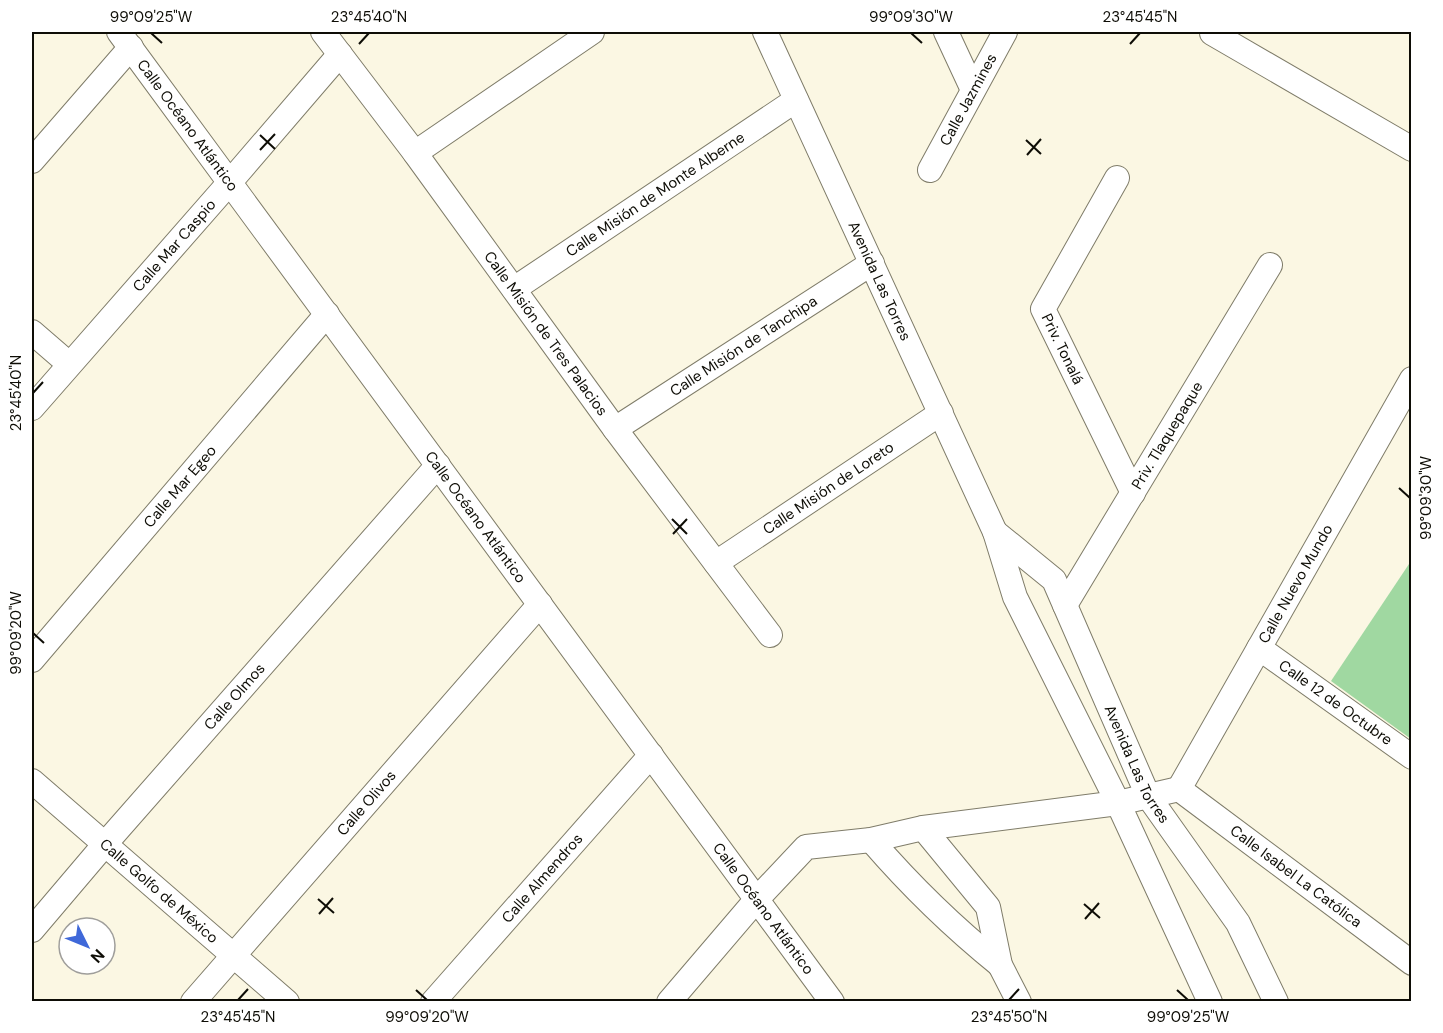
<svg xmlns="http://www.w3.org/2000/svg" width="1443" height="1033" font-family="'DM Sans',sans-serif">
	<rect width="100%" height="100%" fill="#fbf7e3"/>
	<path fill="#a0d8a1" d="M 1411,561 L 1411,739 L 1331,681 Z"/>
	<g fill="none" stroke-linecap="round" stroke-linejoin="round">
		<g stroke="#7f7c69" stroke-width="26">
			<g id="minor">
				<path id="s1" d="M 119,32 L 832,1002"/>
				<path id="s2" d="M 323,32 L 415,153 L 615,429 L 770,635"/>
				<path id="s3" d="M 765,32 L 995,532 L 1015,597 L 1118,803 L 1210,1002"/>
				<path d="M 946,32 L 973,90"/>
				<path d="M 1213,32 L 1212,33 L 1412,149"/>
				<path d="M 415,153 L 592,32"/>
				<path d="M 32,161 L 131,47"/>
				<path id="s4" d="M 930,170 L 1005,32"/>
				<path id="s5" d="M 1117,178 L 1043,309 L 1133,493"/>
				<path id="s6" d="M 514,289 L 796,100"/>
				<path d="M 32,332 L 69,364"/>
				<path id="s7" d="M 32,408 L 230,182 L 340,54"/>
				<path id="s8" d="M 615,429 L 872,263"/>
				<path id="s9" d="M 995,532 L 1054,580 L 1148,796 L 1238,923 L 1276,1002"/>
				<path id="s10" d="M 716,563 L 941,413"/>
				<path id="s11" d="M 1065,605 L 1270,265"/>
				<path id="s12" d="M 1259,648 L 1412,757"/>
				<path id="s13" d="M 32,660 L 327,314"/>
				<path id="s14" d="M 32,781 L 287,1002"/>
				<path id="s15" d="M 1179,789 L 1412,379"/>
				<path id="s16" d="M 1179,789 L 1412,963"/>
				<path d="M 923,828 L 988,907 L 1000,965 L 1019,1002"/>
				<path d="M 871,840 C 909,884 954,928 1000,965"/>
				<path id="s17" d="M 32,930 L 105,844 L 438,465"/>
				<path id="s18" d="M 193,1002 L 540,604"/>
				<path id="s19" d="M 433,1002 L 651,755"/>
				<path d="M 669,1002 L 757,899 L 806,847 L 871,840 L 923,828 L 1118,803 L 1179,789"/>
			</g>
		</g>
		<use href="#minor" stroke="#fff" stroke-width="24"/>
	</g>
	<path fill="none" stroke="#0e0d06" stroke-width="2" d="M 151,33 L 162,43M 911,33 L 922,43M 359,44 L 369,33M 1130,44 L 1140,33M 260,135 L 275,149M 1026,140 L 1041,154M 260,150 L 275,134M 1027,155 L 1041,139M 33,393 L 43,382M 1399,488 L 1410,498M 672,519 L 687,534M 673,534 L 687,519M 33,633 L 44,643M 318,899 L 334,913M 1084,904 L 1100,918M 319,914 L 333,898M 1085,919 L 1099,903M 416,990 L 427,1000M 1177,990 L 1188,1000M 238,1000 L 248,989M 1009,1000 L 1019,989"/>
	<g text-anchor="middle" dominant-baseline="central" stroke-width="5" stroke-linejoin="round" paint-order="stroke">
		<g font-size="15" fill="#0e0d06" stroke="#fff">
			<text stroke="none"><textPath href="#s4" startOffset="80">Calle Jazmines</textPath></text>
			<text stroke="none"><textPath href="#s1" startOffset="116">Calle Océano Atlántico</textPath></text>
			<text stroke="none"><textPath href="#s6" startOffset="170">Calle Misión de Monte Alberne</textPath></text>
			<text stroke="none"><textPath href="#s7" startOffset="216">Calle Mar Caspio</textPath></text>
			<text stroke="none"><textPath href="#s3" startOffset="274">Avenida Las Torres</textPath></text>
			<text stroke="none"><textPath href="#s2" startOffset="375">Calle Misión de Tres Palacios</textPath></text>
			<text stroke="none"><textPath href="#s8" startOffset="153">Calle Misión de Tanchipa</textPath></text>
			<text stroke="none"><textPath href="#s5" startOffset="195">Priv. Tonalá</textPath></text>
			<text stroke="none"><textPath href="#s11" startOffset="198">Priv. Tlaquepaque</textPath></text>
			<text stroke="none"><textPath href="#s13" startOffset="228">Calle Mar Egeo</textPath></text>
			<text stroke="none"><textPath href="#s10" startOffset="135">Calle Misión de Loreto</textPath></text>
			<text stroke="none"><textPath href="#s1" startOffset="602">Calle Océano Atlántico</textPath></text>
			<text stroke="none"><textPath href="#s15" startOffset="236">Calle Nuevo Mundo</textPath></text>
			<text stroke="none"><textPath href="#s17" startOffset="309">Calle Olmos</textPath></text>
			<text stroke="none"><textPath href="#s12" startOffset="94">Calle 12 de Octubre</textPath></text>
			<text stroke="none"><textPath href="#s9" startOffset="278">Avenida Las Torres</textPath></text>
			<text stroke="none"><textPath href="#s18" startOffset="264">Calle Olivos</textPath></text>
			<text stroke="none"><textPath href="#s16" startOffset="146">Calle Isabel La Católica</textPath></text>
			<text stroke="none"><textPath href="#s19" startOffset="165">Calle Almendros</textPath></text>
			<text stroke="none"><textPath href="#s14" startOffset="168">Calle Golfo de México</textPath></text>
			<text stroke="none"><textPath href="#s1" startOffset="1088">Calle Océano Atlántico</textPath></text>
		</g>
	</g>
	<rect width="1443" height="1033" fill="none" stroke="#ffffff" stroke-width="66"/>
	<g transform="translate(87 946) rotate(133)"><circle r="28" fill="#ffffff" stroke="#9f9e9b" stroke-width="1.5"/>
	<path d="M0-4.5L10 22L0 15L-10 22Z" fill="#3f68d9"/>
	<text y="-9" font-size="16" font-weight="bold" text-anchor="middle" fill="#0e0d06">N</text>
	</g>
	<rect x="33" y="33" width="1377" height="967" fill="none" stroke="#0e0d06" stroke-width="2"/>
	<g font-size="15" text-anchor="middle" fill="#0e0d06">
		<text x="151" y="22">99°09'25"W</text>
		<text x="369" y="22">23°45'40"N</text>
		<text x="911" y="22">99°09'30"W</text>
		<text x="1140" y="22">23°45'45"N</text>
		<text transform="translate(16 393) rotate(-90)" y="5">23°45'40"N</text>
		<text transform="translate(1426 498) rotate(-90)" y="5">99°09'30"W</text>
		<text transform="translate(16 633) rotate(-90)" y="5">99°09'20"W</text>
		<text x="238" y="1022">23°45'45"N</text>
		<text x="427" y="1022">99°09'20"W</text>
		<text x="1009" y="1022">23°45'50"N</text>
		<text x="1188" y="1022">99°09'25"W</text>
	</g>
</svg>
